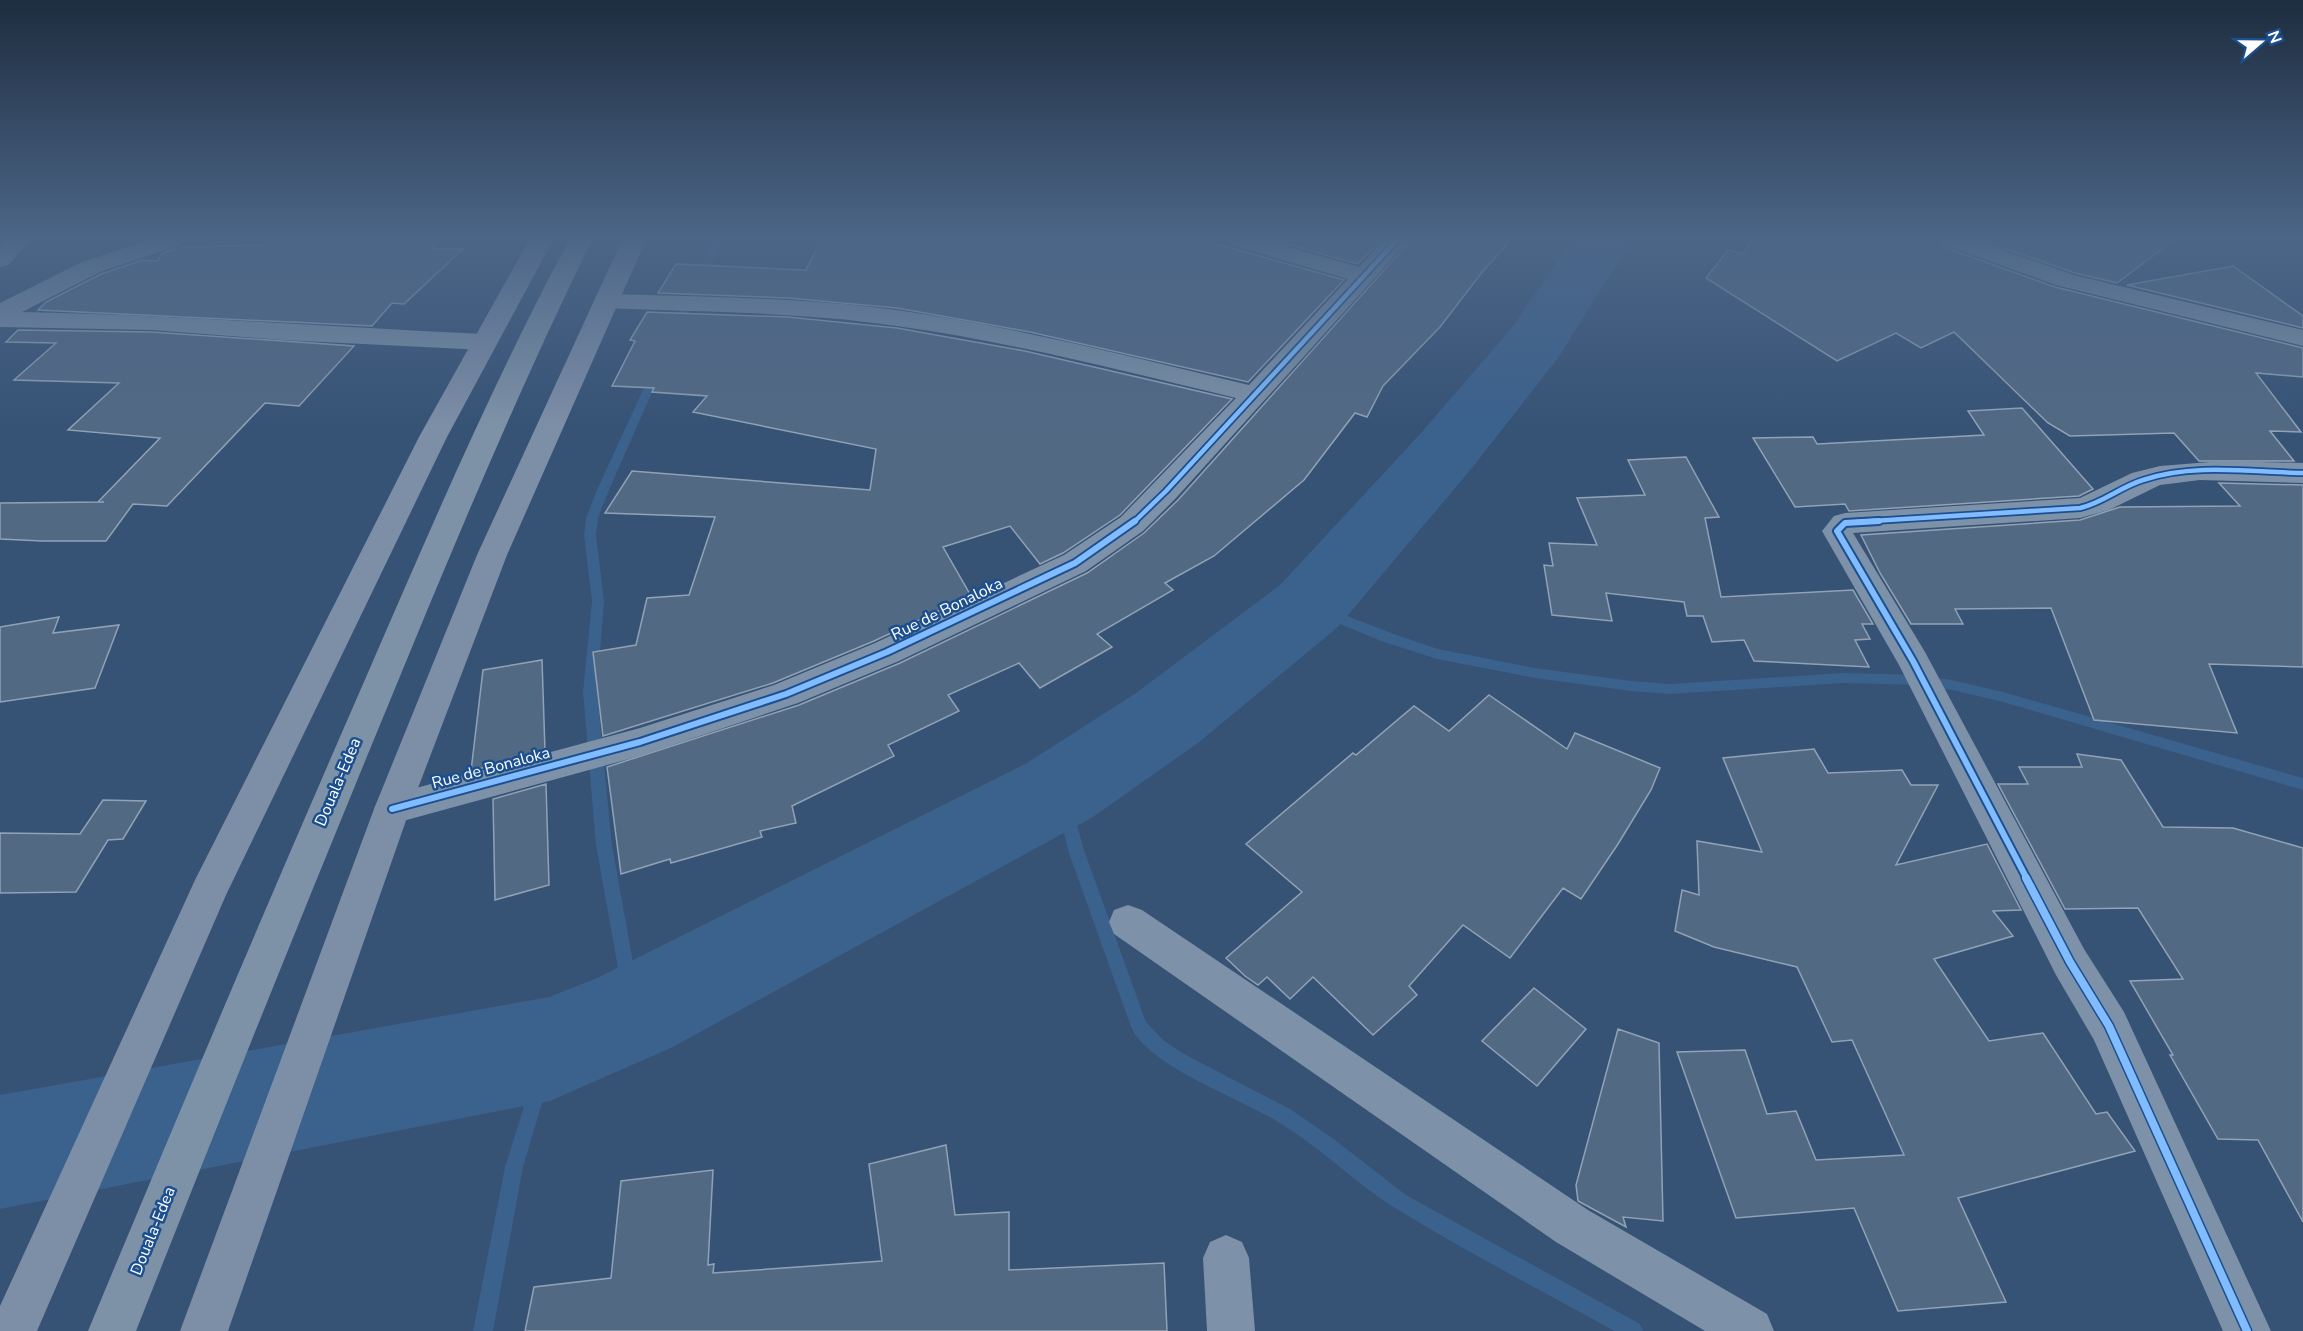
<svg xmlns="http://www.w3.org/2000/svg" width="2303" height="1331" font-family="'Nunito Sans',sans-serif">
	<rect width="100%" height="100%" fill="#365274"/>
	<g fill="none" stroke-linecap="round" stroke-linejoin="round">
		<path fill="#3b618d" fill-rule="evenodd" d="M 713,240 L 723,240 L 681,330 L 680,332 L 672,332 L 671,330 Z
			M 656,369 L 661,372 L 609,490 L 598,518 L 596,535 L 604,601 L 597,692 L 612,845 L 642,1013 L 640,1019 L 634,1021 L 628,1019 L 626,1013 L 596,845 L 583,692 L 592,601 L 584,535 L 586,518 L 597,490 L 651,372 Z
			M 1309,601 L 1391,633 L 1438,649 L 1535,668 L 1631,681 L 1670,684 L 1844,673 L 1918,675 L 1952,680 L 2003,692 L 2303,778 L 2303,790 L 2003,702 L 1952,690 L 1918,685 L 1844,683 L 1670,694 L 1631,691 L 1535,678 L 1437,659 L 1381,641 L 1304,609 L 1303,606 Z
			M 1060,784 L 1065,786 L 1067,790 L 1085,853 L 1146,1022 L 1163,1040 L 1184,1054 L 1290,1109 L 1335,1140 L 1406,1195 L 1640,1324 L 1643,1331 L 1614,1331 C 1541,1290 1466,1252 1395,1208 C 1355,1183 1320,1147 1278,1122 C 1241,1099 1148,1066 1131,1027 L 1069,853 L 1053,790 L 1055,786 Z
			M 550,1041 L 556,1043 L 558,1049 L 523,1167 L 493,1331 L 473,1331 L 505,1167 L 542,1049 L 544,1043 Z"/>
		<path fill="#3b618d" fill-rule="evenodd" d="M 1572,240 L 1632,240 L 1558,358 L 1472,468 L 1338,627 L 1198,743 L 1093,817 L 671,1048 L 550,1101 L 0,1209 L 0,1095 L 549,997 L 597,978 L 1027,763 L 1136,693 L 1280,585 L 1420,434 L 1510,330 Z"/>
	</g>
	<path fill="#526984" stroke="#92a2b6" stroke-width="1.5" d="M 303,240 L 437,240 L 433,249 L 463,249 L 404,304 L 392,303 L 372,326 L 38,310 L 46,302 L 101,274 L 143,260 L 157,261 L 163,253 L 181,247 L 268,245 L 271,241 Z
		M 821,240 L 1203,240 L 1344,280 L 1248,382 L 1030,332 L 897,308 L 788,298 L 658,293 L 676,264 L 806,270 Z
		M 1271,240 L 1381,240 L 1358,264 Z
		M 1411,240 L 1511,240 L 1483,271 L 1440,327 L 1383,386 L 1367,417 L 1355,413 L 1304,480 L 1214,556 L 1165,583 L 1173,590 L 1097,634 L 1112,647 L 1040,688 L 1019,663 L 948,695 L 959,711 L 888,745 L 894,756 L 792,806 L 796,823 L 760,831 L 762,837 L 671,863 L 670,859 L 621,874 L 607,767 L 799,705 L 900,663 L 1087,573 L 1144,533 L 1178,500 Z
		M 1752,240 L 1939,240 L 1944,247 L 2055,287 L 2303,348 L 2303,377 L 2256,373 L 2301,432 L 2270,431 L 2294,461 L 2199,461 L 2174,433 L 2070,436 L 2048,423 L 1954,332 L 1921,348 L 1896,333 L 1837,361 L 1706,278 L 1728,250 L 1743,254 Z
		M 1980,240 L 2174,240 L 2117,283 L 2075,273 Z
		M 2233,266 L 2303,316 L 2303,328 L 2127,285 Z
		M 647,312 L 788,317 L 897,328 L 1025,351 L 1232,399 L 1120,515 L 1063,553 L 1040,564 L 1010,526 L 943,547 L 971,596 L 874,641 L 773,683 L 603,736 L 593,652 L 636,645 L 647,598 L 689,595 L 715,517 L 605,513 L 632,471 L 870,490 L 876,449 L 693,412 L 707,396 L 652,392 L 654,388 L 612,386 L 635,341 L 630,340 Z
		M 18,330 L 152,332 L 354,346 L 299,406 L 265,403 L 167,506 L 133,504 L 106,541 L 42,541 L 0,539 L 0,503 L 104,502 L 98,502 L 160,438 L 68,430 L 119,383 L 14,380 L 56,343 L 6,342 Z
		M 2022,408 L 2093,489 L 2079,496 L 1849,511 L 1845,504 L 1795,507 L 1753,438 L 1813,437 L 1817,444 L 1984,435 L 1968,411 Z
		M 1686,457 L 1719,517 L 1705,518 L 1721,597 L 1853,590 L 1873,624 L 1862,624 L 1870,639 L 1855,640 L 1869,667 L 1754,661 L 1744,640 L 1712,642 L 1703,616 L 1687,616 L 1684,602 L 1606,593 L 1612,621 L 1552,615 L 1544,565 L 1553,566 L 1549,543 L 1597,545 L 1577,498 L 1645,495 L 1628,460 Z
		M 2219,483 L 2303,485 L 2303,667 L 2209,664 L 2237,733 L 2094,720 L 2051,608 L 1955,609 L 1963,624 L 1911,624 L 1880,573 L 1861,535 L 2080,520 L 2120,507 L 2240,506 Z
		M 59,617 L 53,633 L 119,625 L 95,688 L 0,702 L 0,627 Z
		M 542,660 L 545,751 L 471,771 L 483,670 Z
		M 1489,695 L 1567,749 L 1575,733 L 1660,768 L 1651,790 L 1618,844 L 1581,899 L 1563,888 L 1510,958 L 1463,925 L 1409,986 L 1417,995 L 1373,1035 L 1313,977 L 1290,999 L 1267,977 L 1258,985 L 1245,976 L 1226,958 L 1302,892 L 1246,844 L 1353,753 L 1356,755 L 1414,706 L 1449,731 Z
		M 1814,749 L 1828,773 L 1902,770 L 1911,785 L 1938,785 L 1896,865 L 1987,844 L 2021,910 L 1993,911 L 2013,936 L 1934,959 L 1989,1041 L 2043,1033 L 2096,1114 L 2107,1112 L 2135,1151 L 1958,1198 L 2006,1302 L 1898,1311 L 1854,1208 L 1736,1218 L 1677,1052 L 1745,1050 L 1767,1114 L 1796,1111 L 1816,1160 L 1904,1155 L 1852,1040 L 1832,1042 L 1797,967 L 1714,947 L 1675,931 L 1682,890 L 1699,895 L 1697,841 L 1762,852 L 1723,758 Z
		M 2077,754 L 2121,760 L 2163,827 L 2233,828 L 2303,848 L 2303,1222 L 2258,1140 L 2218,1139 L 2170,1055 L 2173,1055 L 2130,981 L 2183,979 L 2138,908 L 2065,909 L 1998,784 L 2028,784 L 2019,767 L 2082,767 Z
		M 546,784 L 549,885 L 495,900 L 493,799 Z
		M 103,800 L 146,801 L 123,839 L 108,840 L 76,892 L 0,893 L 0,833 L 80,834 Z
		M 1534,988 L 1586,1029 L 1537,1086 L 1482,1041 Z
		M 1618,1029 L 1659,1043 L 1663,1221 L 1623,1217 L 1626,1227 L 1578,1201 L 1576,1185 Z
		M 946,1145 L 955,1215 L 1009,1212 L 1009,1270 L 1164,1263 L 1167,1331 L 525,1331 L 534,1287 L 611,1278 L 621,1181 L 713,1170 L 708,1265 L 714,1264 L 713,1273 L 882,1261 L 869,1164 Z"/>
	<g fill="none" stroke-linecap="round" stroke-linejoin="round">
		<path fill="#7d92a8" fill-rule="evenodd" d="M 6,240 L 31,240 L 8,265 L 0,267 L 0,246 Z
			M 150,240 L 184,240 L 180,245 L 100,272 L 22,312 C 176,315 330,327 485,334 L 494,337 L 498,342 L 494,347 L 485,350 L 282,340 L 152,330 L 0,327 L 0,303 L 82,262 Z
			M 1229,240 L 1264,240 L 1359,267 L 1384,240 L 1409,240 L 1176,498 L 1143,531 L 1086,571 L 899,661 L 798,703 L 640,756 L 392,824 L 379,820 L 374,809 L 379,798 L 640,728 L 774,685 L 875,643 L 1064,555 L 1121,517 L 1236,398 C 1124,371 1012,342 897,326 C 801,312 703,312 606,308 L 597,306 L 594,301 L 597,296 L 606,294 C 703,297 801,297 897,310 C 1016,327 1132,357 1249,385 L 1348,279 L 1232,245 Z
			M 1941,240 L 1974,240 L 2074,275 L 2303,330 L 2303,346 L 2056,285 L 1945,245 Z
			M 2222,461 L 2303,463 L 2303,483 L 2200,480 L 2160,485 L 2109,510 L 2080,518 L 1853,533 L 1925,652 L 2084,949 L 2124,1012 L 2271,1331 L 2223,1331 L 2094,1040 L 2056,975 L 1899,665 L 1822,531 L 1834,516 L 1845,513 L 2080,498 L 2132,473 L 2160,466 Z
			M 1128,905 L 1142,910 L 1588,1210 L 1767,1314 L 1774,1331 L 1705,1331 L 1556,1242 L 1114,934 L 1109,922 L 1114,910 Z
			M 1226,1235 L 1242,1242 L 1249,1258 L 1255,1331 L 1207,1331 L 1203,1258 L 1210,1242 Z"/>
		<path fill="#7d8ea7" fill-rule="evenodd" d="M 529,240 L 553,240 L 447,437 L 226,895 L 37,1331 L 0,1331 L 0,1306 L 195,880 L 419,437 Z
			M 622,240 L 646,240 L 507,555 L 410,809 L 228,1331 L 180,1331 L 374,809 L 477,555 Z"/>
		<path fill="#7e92a7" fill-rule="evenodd" d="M 569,240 L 592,240 C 518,391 453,547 389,703 C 303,911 219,1121 136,1331 L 88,1331 C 177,1117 267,904 360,691 C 426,539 491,386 569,240 Z"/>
		<g stroke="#1b4f8f" stroke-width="8">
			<path id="cycleway-far2" d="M 1134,522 L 1166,491 L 1397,240
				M 1856,522 L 2080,508 C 2103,503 2120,487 2143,480 C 2193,463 2251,472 2303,473"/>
		</g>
		<g stroke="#1b4f8f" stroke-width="10">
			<path id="cycleway-far1" d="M 1879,521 L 1845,523 L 1837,531 L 1913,661 L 2027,879
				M 392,809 L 640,742 L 786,694 L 887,652 L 1075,563 L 1135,521"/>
		</g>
		<g stroke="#1b4f8f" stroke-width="11">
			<path id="cycleway" d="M 2026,878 L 2070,962 L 2109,1026 L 2247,1331"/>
		</g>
		<use href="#cycleway-far2" stroke="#80bcff" stroke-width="4.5"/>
		<use href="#cycleway-far1" stroke="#80bcff" stroke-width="6"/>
		<use href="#cycleway" stroke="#80bcff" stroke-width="8"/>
	</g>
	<linearGradient id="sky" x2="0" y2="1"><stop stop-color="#1e2d40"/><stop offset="0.56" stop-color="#4c6688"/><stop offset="1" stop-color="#4c6688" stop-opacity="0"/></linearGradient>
	<rect width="2303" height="426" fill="url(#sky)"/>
	<g text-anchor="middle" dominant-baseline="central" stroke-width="5" stroke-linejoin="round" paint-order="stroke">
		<g font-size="16" fill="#fff" stroke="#1b4f8f">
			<text transform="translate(947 609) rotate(-26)">Rue de Bonaloka</text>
			<text transform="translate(491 768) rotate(-15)">Rue de Bonaloka</text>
			<text transform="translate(338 782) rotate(-67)">Douala-Edea</text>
			<text transform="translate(153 1231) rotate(-68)">Douala-Edea</text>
		</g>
	</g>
	<g transform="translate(2261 42) rotate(70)" stroke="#1b4f8f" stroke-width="4.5" paint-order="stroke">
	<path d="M0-4.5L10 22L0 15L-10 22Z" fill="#ffffff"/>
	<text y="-9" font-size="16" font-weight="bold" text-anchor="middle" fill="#ffffff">N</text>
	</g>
</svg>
